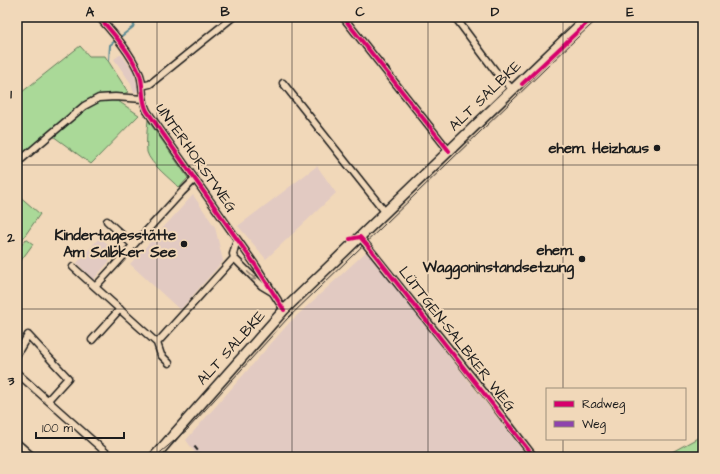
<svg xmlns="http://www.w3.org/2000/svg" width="720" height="474" font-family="'Architects Daughter',sans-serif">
	<rect width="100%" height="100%" fill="#f1d8b9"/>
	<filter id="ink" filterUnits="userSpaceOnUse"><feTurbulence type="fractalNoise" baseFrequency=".025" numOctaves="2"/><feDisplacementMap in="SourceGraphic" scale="8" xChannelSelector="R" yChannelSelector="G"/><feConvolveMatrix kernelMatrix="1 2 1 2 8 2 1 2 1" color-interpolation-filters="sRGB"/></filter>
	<g filter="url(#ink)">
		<path fill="#e2cac2" d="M 121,54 L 134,72 L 139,91 L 134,93 L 130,82 L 114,59 Z
			M 317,166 L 336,193 L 266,259 L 238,226 Z
			M 193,195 L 215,227 L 223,261 L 180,310 L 130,264 Z
			M 100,237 L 117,253 L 93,280 L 77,263 Z
			M 367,251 L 528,457 L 198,457 L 186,440 L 290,322 Z"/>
		<path fill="#aad998" stroke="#637a5a" d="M 80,46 L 89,56 L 105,56 L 128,92 L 121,95 L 98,95 L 17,159 L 17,96 Z
			M 103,100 L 118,101 L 139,115 L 91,164 L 53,136 L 86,108 Z
			M 148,120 L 188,178 L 179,188 C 171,179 150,164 147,152 C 146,142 147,130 148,120 Z
			M 17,194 L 40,214 L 17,247 Z
			M 26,239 L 33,244 L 17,266 L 17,251 Z
			M 703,435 L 703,457 L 663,457 Z"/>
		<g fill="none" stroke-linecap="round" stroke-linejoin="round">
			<path stroke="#5c8b95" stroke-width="2" d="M 109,60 L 110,45 L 133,27 L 137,17"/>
			<g stroke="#1c1c1c" stroke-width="9">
				<path id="minor" d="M 99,17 C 114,34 131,53 140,75 C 144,87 141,100 147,111 L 256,266 L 284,310
					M 343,17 L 449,151
					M 455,17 L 496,72 L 512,89
					M 283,83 L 386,213
					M 142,86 L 150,84 L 233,17
					M 17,163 L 84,106 L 99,98 L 115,97 L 143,99
					M 107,221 L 133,245
					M 360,237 L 484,392 L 534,457
					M 237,239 L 233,254 L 234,258 L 262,286 L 272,292
					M 73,267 L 157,343 L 161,355 L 169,363
					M 95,287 L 182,192 L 195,179
					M 92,340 L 120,309
					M 157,343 L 234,258
					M 17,354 L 28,335 L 68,378 L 48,400
					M 17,373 L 111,457
					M 17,443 L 33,457"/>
			</g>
			<g stroke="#1c1c1c" stroke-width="12">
				<path id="secondary" d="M 154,457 L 284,310 L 588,17"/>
			</g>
			<use href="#minor" stroke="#f1d8b9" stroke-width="6"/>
			<use href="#secondary" stroke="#f1d8b9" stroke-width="9"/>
			<path stroke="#1c1c1c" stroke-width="1" d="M 155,457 L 187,430 L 287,319 L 578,37 L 600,17"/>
			<path stroke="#1c1c1c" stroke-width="2" stroke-dasharray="6 3" stroke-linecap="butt" d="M 194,446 L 203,457"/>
			<path stroke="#8e44ad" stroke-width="3" stroke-dasharray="6 3" stroke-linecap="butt" d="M 165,457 L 166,456"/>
			<g stroke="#f1d8b9" stroke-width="6">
				<path id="cycleway" d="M 99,17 C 114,34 131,53 140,75 C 144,87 141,100 147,111 L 256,266 L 284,310
					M 343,17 L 449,151
					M 522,84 L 593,17
					M 350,239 L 360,237 L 367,245 L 534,457"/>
			</g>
			<use href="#cycleway" stroke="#d6006c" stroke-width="4"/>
		</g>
		<defs><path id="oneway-shaft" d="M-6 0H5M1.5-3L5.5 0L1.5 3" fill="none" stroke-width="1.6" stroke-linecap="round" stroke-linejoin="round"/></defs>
		<use stroke="#918372" href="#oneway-shaft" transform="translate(252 276) rotate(43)"/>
	</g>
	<path fill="none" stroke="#1c1c1c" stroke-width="1" stroke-opacity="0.55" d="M 157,17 L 157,457M 292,17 L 292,457M 428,17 L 428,457M 563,17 L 563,389M 17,165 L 703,165M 17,309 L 703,309M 563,439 L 563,457"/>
	<g fill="#1c1c1c" stroke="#f1d8b9" stroke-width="1.5">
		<circle cx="657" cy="148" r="4"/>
		<circle cx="184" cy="244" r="4"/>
		<circle cx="582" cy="259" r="4"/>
	</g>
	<g text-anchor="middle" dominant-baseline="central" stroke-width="4" stroke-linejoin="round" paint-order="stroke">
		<g font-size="15" fill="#1c1c1c" stroke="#f1d8b9">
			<text transform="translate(485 96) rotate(-44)">ALT SALBKE</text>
			<text transform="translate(196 158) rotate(55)">UNTERHORSTWEG</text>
			<text transform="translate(457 339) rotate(52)">LÜTTGEN-SALBKER WEG</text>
			<text transform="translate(231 348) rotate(-48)">ALT SALBKE</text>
		</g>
		<g font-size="15" font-weight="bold" fill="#1c1c1c" stroke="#f1d8b9" text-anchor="end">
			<text x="649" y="148">ehem. Heizhaus</text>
			<text x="176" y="235">Kindertagesstätte<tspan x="176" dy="17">Am Salbker See</tspan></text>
			<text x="574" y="250">ehem.<tspan x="574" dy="17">Waggoninstandsetzung</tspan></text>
		</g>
	</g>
	<rect width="720" height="474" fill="none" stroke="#f1d8b9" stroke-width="44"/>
	<rect x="546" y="388" width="140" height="52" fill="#f1d8b9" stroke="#9c8d7a"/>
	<rect x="554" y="401" width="20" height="6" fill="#d6006c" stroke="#9c8d7a"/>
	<text x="582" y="408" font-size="12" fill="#1c1c1c">Radweg</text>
	<rect x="554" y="421" width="20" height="6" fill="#8e44ad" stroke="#9c8d7a"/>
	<text x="582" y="428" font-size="12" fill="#1c1c1c">Weg</text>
	<path d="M36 432v6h88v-6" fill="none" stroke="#1c1c1c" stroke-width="2"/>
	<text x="42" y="432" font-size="12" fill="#1c1c1c" stroke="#f1d8b9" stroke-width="3" paint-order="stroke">100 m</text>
	<rect x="22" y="22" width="676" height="430" fill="none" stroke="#1c1c1c" stroke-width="1.5"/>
	<g font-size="13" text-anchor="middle" font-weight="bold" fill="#1c1c1c">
		<text x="90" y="16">A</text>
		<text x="225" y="16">B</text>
		<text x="360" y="16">C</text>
		<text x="495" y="16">D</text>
		<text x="630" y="16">E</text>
		<text x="11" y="98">1</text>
		<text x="11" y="242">2</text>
		<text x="11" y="385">3</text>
	</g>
</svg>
